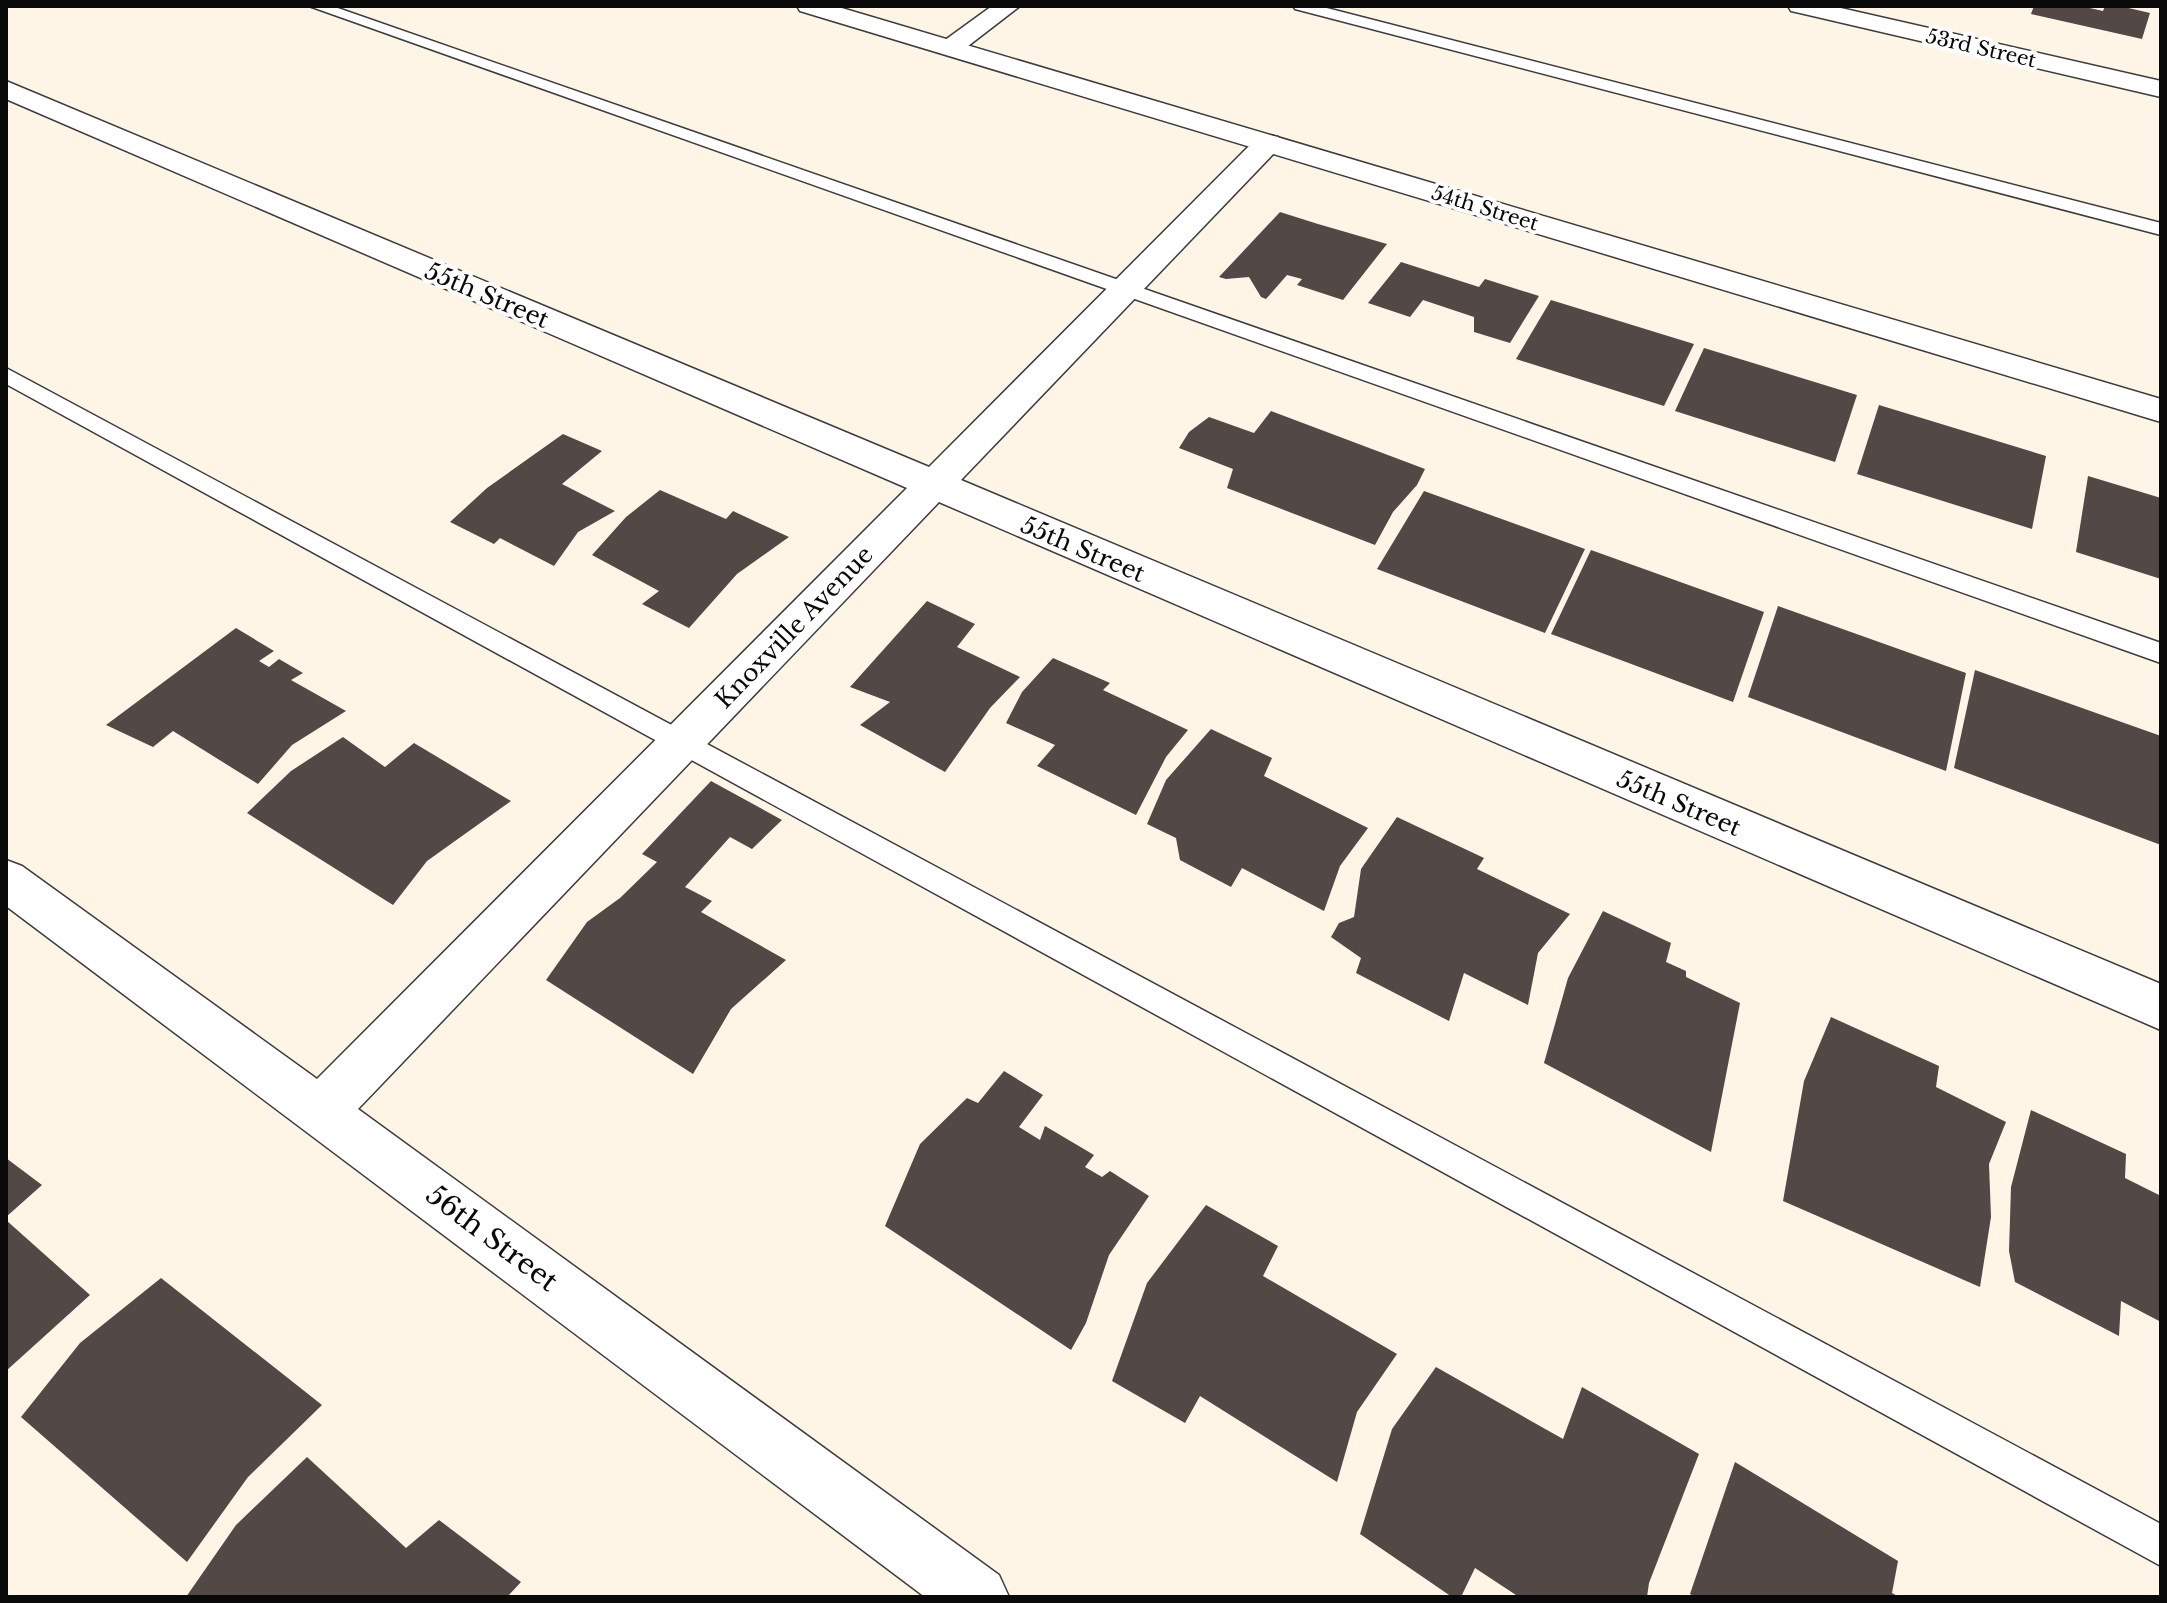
<svg xmlns="http://www.w3.org/2000/svg" width="2167" height="1603" font-family="'Libre Baskerville',serif">
	<rect width="100%" height="100%" fill="#fff5e6"/>
	<path fill="#524845" d="M 2034,6 L 2081,6 L 2103,11 L 2105,6 L 2120,6 L 2150,13 L 2142,39 L 2031,14 Z
		M 1280,212 L 1318,224 L 1387,244 L 1343,300 L 1297,285 L 1302,279 L 1287,275 L 1266,299 L 1261,297 L 1249,277 L 1226,279 L 1219,277 Z
		M 1401,262 L 1479,287 L 1485,279 L 1539,296 L 1510,343 L 1474,332 L 1474,317 L 1423,300 L 1410,317 L 1368,303 Z
		M 1551,300 L 1694,344 L 1664,406 L 1516,359 Z
		M 1704,348 L 1857,395 L 1835,462 L 1675,411 Z
		M 1879,405 L 2046,456 L 2032,529 L 1857,474 Z
		M 1271,411 L 1425,469 L 1417,485 L 1393,512 L 1375,545 L 1227,488 L 1233,469 L 1179,448 L 1189,432 L 1209,417 L 1254,433 Z
		M 563,434 L 602,451 L 562,484 L 615,511 L 578,532 L 554,566 L 500,538 L 494,544 L 450,522 L 487,488 Z
		M 2088,476 L 2161,498 L 2161,579 L 2076,552 Z
		M 660,490 L 726,519 L 733,511 L 789,537 L 737,574 L 689,628 L 642,604 L 659,591 L 592,555 L 626,517 Z
		M 1424,491 L 1585,549 L 1545,633 L 1377,569 Z
		M 1591,550 L 1764,612 L 1733,702 L 1551,634 Z
		M 927,601 L 975,624 L 957,647 L 1020,677 L 990,708 L 945,772 L 860,725 L 890,702 L 850,687 Z
		M 1778,606 L 1966,673 L 1946,771 L 1748,697 Z
		M 236,628 L 274,651 L 259,661 L 269,667 L 279,659 L 303,673 L 291,680 L 346,711 L 292,745 L 258,784 L 173,731 L 153,747 L 106,725 Z
		M 1053,658 L 1110,683 L 1103,690 L 1188,730 L 1166,757 L 1136,815 L 1037,766 L 1055,745 L 1006,723 L 1022,692 Z
		M 1975,670 L 2161,736 L 2161,845 L 1954,768 Z
		M 1211,729 L 1272,758 L 1264,776 L 1368,828 L 1340,866 L 1324,911 L 1242,868 L 1231,887 L 1180,860 L 1176,838 L 1147,824 L 1166,780 Z
		M 343,737 L 385,767 L 414,743 L 511,801 L 427,861 L 393,905 L 247,813 L 291,771 Z
		M 711,781 L 782,820 L 752,849 L 730,837 L 685,887 L 712,901 L 701,912 L 786,960 L 731,1009 L 693,1074 L 546,980 L 587,922 L 620,898 L 657,862 L 642,854 Z
		M 1397,817 L 1484,858 L 1477,869 L 1570,914 L 1538,953 L 1528,1005 L 1464,973 L 1449,1021 L 1356,973 L 1361,958 L 1331,937 L 1339,923 L 1354,917 L 1361,869 Z
		M 1603,911 L 1671,943 L 1666,962 L 1686,971 L 1686,977 L 1740,1003 L 1711,1152 L 1544,1063 L 1568,978 Z
		M 1831,1017 L 1939,1066 L 1936,1087 L 2006,1122 L 1989,1164 L 1991,1217 L 1980,1287 L 1783,1201 L 1804,1081 Z
		M 1004,1071 L 1043,1095 L 1019,1127 L 1040,1140 L 1045,1126 L 1094,1155 L 1085,1167 L 1102,1177 L 1110,1171 L 1149,1196 L 1109,1255 L 1086,1323 L 1071,1350 L 885,1226 L 920,1144 L 967,1098 L 978,1103 Z
		M 2031,1110 L 2126,1154 L 2125,1178 L 2161,1196 L 2161,1322 L 2121,1301 L 2119,1336 L 2015,1282 L 2009,1251 L 2011,1187 Z
		M 6,1158 L 42,1185 L 6,1217 Z
		M 1206,1205 L 1278,1246 L 1263,1276 L 1397,1354 L 1357,1412 L 1337,1482 L 1200,1396 L 1185,1423 L 1112,1381 L 1147,1283 Z
		M 6,1220 L 90,1295 L 6,1371 Z
		M 161,1278 L 322,1405 L 248,1477 L 187,1562 L 21,1417 L 80,1343 Z
		M 1436,1367 L 1563,1439 L 1582,1387 L 1699,1454 L 1649,1583 L 1647,1597 L 1519,1597 L 1475,1568 L 1461,1597 L 1452,1597 L 1360,1534 L 1392,1429 Z
		M 307,1457 L 406,1548 L 439,1520 L 521,1582 L 507,1597 L 186,1597 L 236,1525 Z
		M 1735,1462 L 1898,1561 L 1892,1593 L 1899,1597 L 1695,1597 L 1690,1594 Z"/>
	<g fill="none" stroke-linecap="round" stroke-linejoin="round">
		<g stroke="#3c3c3c" stroke-width="3">
			<path id="service" d="M 309,6 L 332,6 L 2161,643 L 2161,663 Z
				M 1293,6 L 1319,6 L 2161,223 L 2161,235 L 1295,9 Z
				M 6,368 L 2161,1524 L 2161,1566 L 6,384 Z"/>
		</g>
		<g stroke="#3c3c3c" stroke-width="3">
			<path id="minor" d="M 992,6 L 1020,6 L 959,53 L 941,53 L 937,48 L 941,43 Z
				M 1788,6 L 1832,6 L 2161,81 L 2161,97 L 1800,13 L 1791,11 Z
				M 6,81 L 929,467 L 1258,137 L 1268,135 L 1278,137 L 1282,143 L 1278,149 L 961,480 L 2161,984 L 2161,1030 L 939,502 L 358,1109 L 999,1575 L 1009,1597 L 925,1597 L 6,906 L 6,860 L 22,866 L 317,1079 L 907,488 L 6,99 Z"/>
		</g>
		<g stroke="#3c3c3c" stroke-width="3">
			<path id="tertiary" d="M 797,6 L 835,6 L 2161,399 L 2161,422 L 800,11 Z"/>
		</g>
		<use href="#service" fill="#fff" fill-rule="evenodd"/>
		<use href="#minor" fill="#fff" fill-rule="evenodd"/>
		<use href="#tertiary" fill="#fff" fill-rule="evenodd"/>
	</g>
	<g text-anchor="middle" dominant-baseline="central" stroke-width="8" stroke-linejoin="round" paint-order="stroke">
		<g font-size="20" fill="#090909" stroke="#fff">
			<text transform="translate(1981 48) rotate(13)">53rd Street</text>
			<text transform="translate(1485 208) rotate(17)">54th Street</text>
		</g>
		<g font-size="24" fill="#090909" stroke="#fff">
			<text transform="translate(487 295) rotate(23)">55th Street</text>
			<text transform="translate(1083 549) rotate(23)">55th Street</text>
			<text transform="translate(794 627) rotate(-46)">Knoxville Avenue</text>
			<text transform="translate(1679 803) rotate(23)">55th Street</text>
		</g>
		<g font-size="28" fill="#090909" stroke="#fff">
			<text transform="translate(492 1238) rotate(37)">56th Street</text>
		</g>
	</g>
	<rect width="2167" height="1603" fill="none" stroke="#090909" stroke-width="16"/>
</svg>
